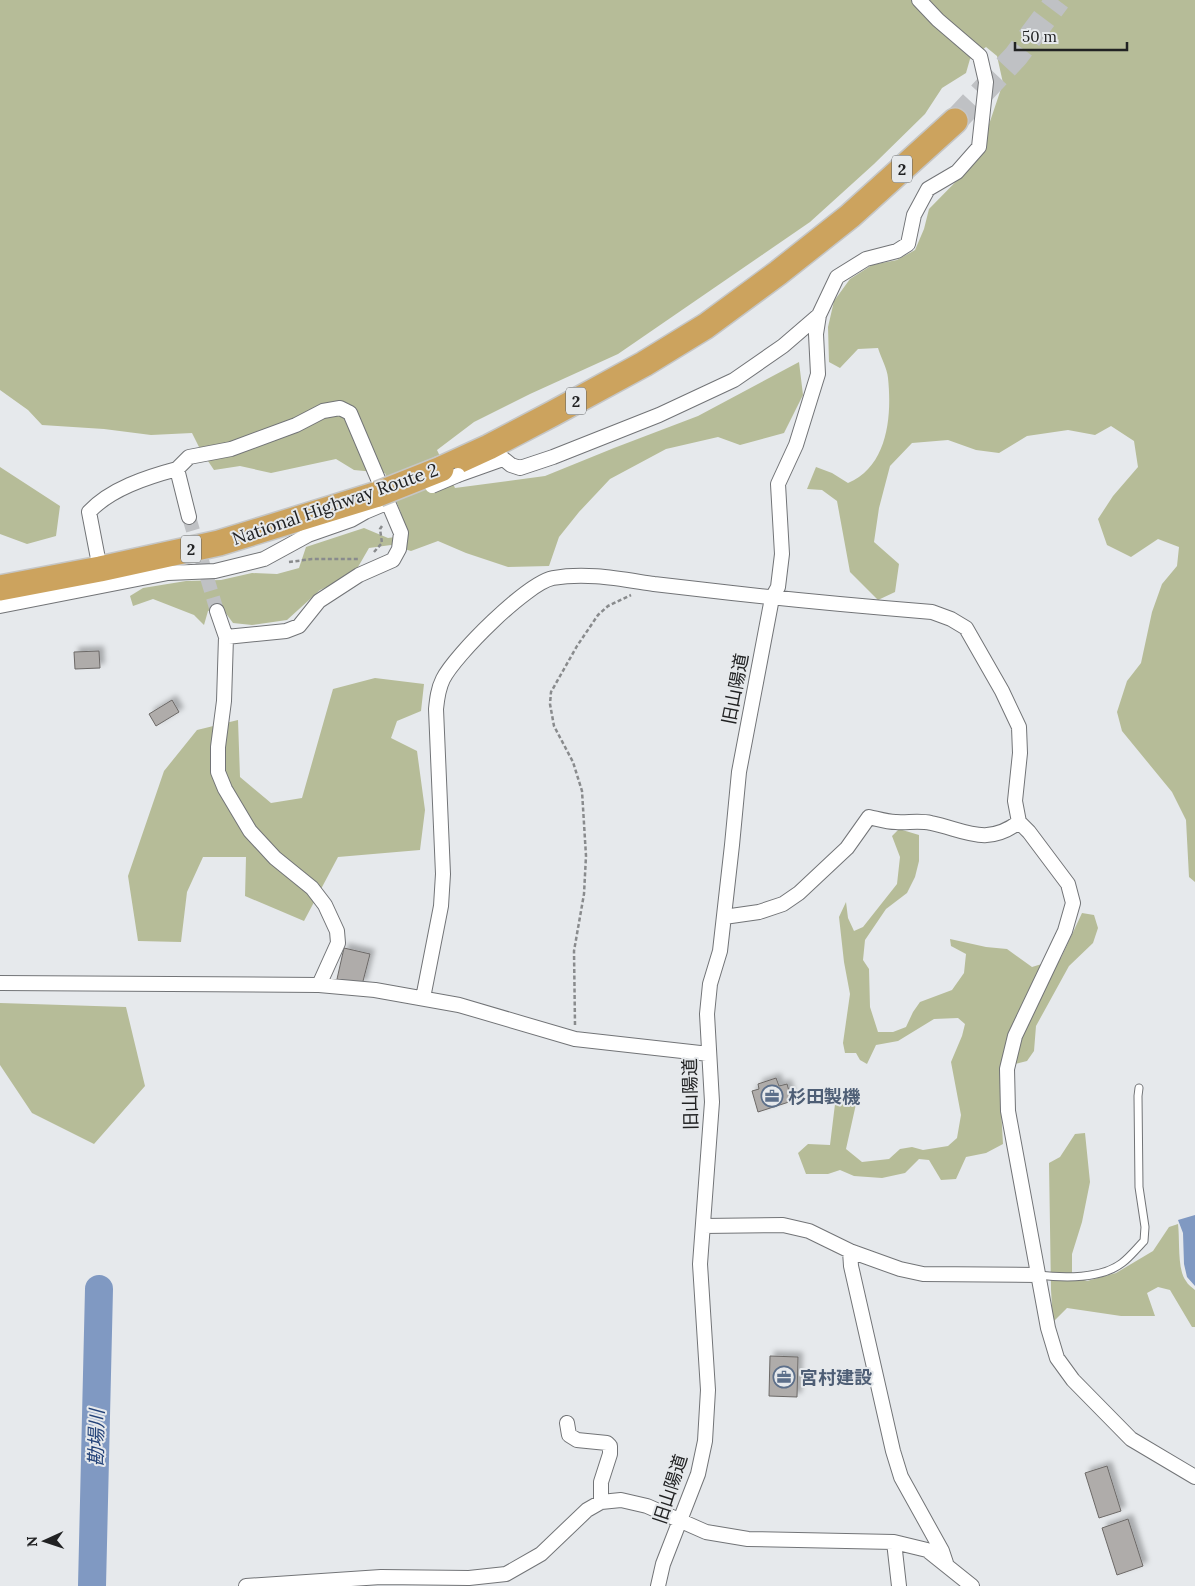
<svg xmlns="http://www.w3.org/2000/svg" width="1195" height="1586" font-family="Lora,'Noto Sans JP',serif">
	<defs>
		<filter id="shadow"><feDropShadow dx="4.5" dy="-4.5" stdDeviation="2.5" flood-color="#0004"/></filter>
	</defs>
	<rect width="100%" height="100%" fill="#e6e9ec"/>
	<path fill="#b6bc98" d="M 0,0 L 1195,0 L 1195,882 L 1189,877 L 1186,820 L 1172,792 L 1122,731 L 1117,712 L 1127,681 L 1141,663 L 1152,612 L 1162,584 L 1177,566 L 1179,547 L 1158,539 L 1131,557 L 1107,545 L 1098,519 L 1113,496 L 1138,467 L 1134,441 L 1111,426 L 1095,435 L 1068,430 L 1027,436 L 999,453 L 976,450 L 948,440 L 912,443 L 890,466 L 879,508 L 874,542 L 899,564 L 895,592 L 878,600 L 850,572 L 837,501 L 822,490 L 807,489 L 816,467 L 832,473 L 848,483 C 888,466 892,416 888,378 C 887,368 881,358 878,348 L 858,349 L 840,368 L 829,362 L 828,327 L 834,301 L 850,279 L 872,265 L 897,260 L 915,250 L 924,229 L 929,209 L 977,160 L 1003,83 L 997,56 L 986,47 L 970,59 L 966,73 L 942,88 L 925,114 L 874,164 L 810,222 L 618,354 L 530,394 L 474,422 L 437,450 L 455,488 L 545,476 L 614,448 L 698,416 L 799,362 L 803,395 L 784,433 L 740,445 L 718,437 L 666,449 L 610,479 L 579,512 L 559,537 L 549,566 L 508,567 L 466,553 L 438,541 L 411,551 L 391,545 L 369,548 L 358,567 L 342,580 L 320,590 L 287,620 L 252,625 L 233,623 L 222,608 L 208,611 L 204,625 L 194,615 L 153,599 L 133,606 L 130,596 L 143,588 L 186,581 L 221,580 L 252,573 L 277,574 L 299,568 L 306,547 L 364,528 L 388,538 L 403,536 L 401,513 L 385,473 L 354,470 L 336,459 L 271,473 L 240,466 L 214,470 L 200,449 L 192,433 L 151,435 L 104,429 L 42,425 L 28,410 L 0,390 Z
		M 0,467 L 60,506 L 56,536 L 27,544 L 0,534 Z
		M 375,678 L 424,684 L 421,711 L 397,721 L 391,738 L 417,751 L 425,810 L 420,850 L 338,857 L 304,921 L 245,896 L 246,857 L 203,857 L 187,892 L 181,942 L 138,941 L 128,876 L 164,771 L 197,730 L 238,720 L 240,777 L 271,803 L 302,798 L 333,689 Z
		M 899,829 L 919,835 L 919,861 L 915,877 L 907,893 L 886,909 L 865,940 L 863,960 L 869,969 L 870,1007 L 878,1032 L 893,1032 L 906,1027 L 913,1012 L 920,1002 L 952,990 L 964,973 L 966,954 L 951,946 L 950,939 L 986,947 L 1007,949 L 1032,967 L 1061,958 L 1082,913 L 1094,915 L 1098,928 L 1093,943 L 1069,966 L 1036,1026 L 1034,1051 L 1027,1061 L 1002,1067 L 1000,1091 L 1003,1144 L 986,1153 L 966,1157 L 956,1179 L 941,1180 L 929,1160 L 919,1159 L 905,1173 L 882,1178 L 854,1176 L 840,1170 L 828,1174 L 806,1174 L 798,1153 L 808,1144 L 830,1145 L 835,1104 L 844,1098 L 856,1104 L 846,1149 L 862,1162 L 889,1159 L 900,1149 L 912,1147 L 923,1150 L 948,1146 L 957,1138 L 961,1115 L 951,1062 L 962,1036 L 965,1024 L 958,1018 L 934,1019 L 898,1041 L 876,1045 L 867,1064 L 860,1060 L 856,1053 L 845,1053 L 843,1043 L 850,994 L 844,962 L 839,917 L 846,902 L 848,918 L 854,931 L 863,927 L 897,884 L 900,857 L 892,836 Z
		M 0,1003 L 126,1007 L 145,1086 L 94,1144 L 32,1113 L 0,1065 Z
		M 1085,1133 L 1090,1182 L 1082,1222 L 1072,1254 L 1072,1276 L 1087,1281 L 1116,1273 L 1153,1251 L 1169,1227 L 1178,1224 C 1180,1239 1177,1270 1186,1281 C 1188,1285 1192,1287 1195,1290 L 1195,1327 L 1192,1327 L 1170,1290 L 1158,1287 L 1147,1293 L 1155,1316 L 1121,1316 L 1067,1308 L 1053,1322 L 1051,1290 L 1049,1163 L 1060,1157 L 1075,1134 Z"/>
	<path fill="#8099c2" d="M 1195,1215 L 1195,1286 L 1187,1277 L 1184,1264 L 1183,1233 L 1178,1220 Z"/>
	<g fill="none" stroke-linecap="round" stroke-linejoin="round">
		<path stroke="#8099c2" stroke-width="28" d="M 92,1586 L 99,1289"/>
	</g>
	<path fill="#afacaa" stroke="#6c6967" filter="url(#shadow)" d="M 99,651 L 100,668 L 75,669 L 74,652 Z
		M 172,700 L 179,712 L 156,726 L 149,714 Z
		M 344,948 L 370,954 L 362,985 L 337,979 Z
		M 776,1078 L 779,1086 L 787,1084 L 792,1101 L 758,1112 L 752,1091 L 759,1089 L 758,1084 Z
		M 770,1356 L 798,1357 L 797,1397 L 769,1396 Z
		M 1107,1466 L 1121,1511 L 1099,1518 L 1085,1473 Z
		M 1128,1519 L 1143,1566 L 1117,1575 L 1102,1528 Z"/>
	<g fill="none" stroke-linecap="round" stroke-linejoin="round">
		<path stroke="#bfc1c4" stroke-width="14" stroke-dasharray="14 7" stroke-linecap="butt" d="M 189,517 L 217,611"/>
		<path stroke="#bfc1c4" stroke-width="25" stroke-dasharray="25 12" stroke-linecap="butt" d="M 955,121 L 1016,56 L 1058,0"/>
		<g stroke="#727477" stroke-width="9">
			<path id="lane" d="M 1038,1275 C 1063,1278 1101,1279 1122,1263 C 1130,1257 1137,1248 1144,1241 L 1145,1227 L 1139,1187 L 1138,1096 L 1139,1088"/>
		</g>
		<g stroke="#727477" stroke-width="16">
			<path id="street" d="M 489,447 L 511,465 L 520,468 L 553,457 L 659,415 L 734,380 L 783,346 L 819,315
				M 177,469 L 189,457 L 231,449 L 296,425 L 323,411 L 340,408 L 350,413 L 401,533 L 399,549 L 393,560 L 359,575 L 319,601 L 299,626 L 286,631 L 226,637
				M 458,475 L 503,459
				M 100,569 L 89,512 C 110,489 147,477 177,469 L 189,517
				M 0,606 L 168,573 L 215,571 L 264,559 L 308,535 L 351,520 L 365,512 L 384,504
				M 217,611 L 226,637 L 224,701 L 218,747 L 218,772 L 225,789 L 250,831 L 275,858 L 312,888 L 325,905 L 337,931 L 338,943 L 319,985
				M 724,917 L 759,912 L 783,904 L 799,893 L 847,848 L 869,817 C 878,819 887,822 896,822 C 907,823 919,820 931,823 C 965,830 986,847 1019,822
				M 0,983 L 319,985 L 375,990 L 459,1005 L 575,1039 L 709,1054
				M 423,998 L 441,906 L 443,874 L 436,709 C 437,699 438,689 443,679 C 455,655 527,583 553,578 C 587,572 620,579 654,584 C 671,586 689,588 706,590 C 782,599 857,606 932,612 L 951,619 L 966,628 L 1002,691 L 1019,727 L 1020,753 L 1015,801 L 1019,822 L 1029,832 L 1068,884 L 1073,903 L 1065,931 L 1015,1036 L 1007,1069 L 1008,1111 L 1048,1328 L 1057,1358 L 1073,1380 L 1131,1439 L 1195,1477
				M 703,1226 L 783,1225 L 809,1231 L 850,1251 L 900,1269 L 923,1274 L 1038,1275
				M 850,1251 L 851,1266 L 893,1451 L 901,1477 L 942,1551 L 946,1563
				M 567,1423 L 569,1435 L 577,1440 L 607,1443 L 610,1446 L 610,1454 L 601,1482 L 601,1502
				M 894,1542 L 899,1586
				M 246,1586 L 381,1577 L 469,1578 L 506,1574 L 541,1554 L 587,1510 L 601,1502 L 621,1500 L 647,1506 L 706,1532 L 748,1539 L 894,1542 L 927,1550 L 972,1586
				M 658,1586 L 663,1564 L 698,1474 L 705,1441 L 708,1390 L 700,1264 L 712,1102 L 707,1014 L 710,984 L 720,951 L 732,845 L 739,772 L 772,598 L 778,587 L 782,554 L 778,484 L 796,445 L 818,374 L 816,334 L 819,315 L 837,277 L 866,259 L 897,251 L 908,244 L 914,215 L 928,189 L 957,172 L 979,147 L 986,82 L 980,56 L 938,20 L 919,0"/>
		</g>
		<g stroke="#c5c6c6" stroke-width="28">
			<path id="highway" d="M 441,469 L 489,447 L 552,414 L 644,364 L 706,326 L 778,273 L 850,216 L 955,121
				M 0,588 L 100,569 L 219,543 L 378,494"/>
		</g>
		<path stroke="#898b8d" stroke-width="2.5" stroke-dasharray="4 2.5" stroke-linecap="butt" d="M 374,552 L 382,543 L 380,529 L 382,526
			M 289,562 L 312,559 L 358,559
			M 575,1025 L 574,951 L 584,894 L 586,856 L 582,791 L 573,762 L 554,726 L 550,704 L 551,692 L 577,646 L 598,615 L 608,606 L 631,595"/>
		<use href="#lane" stroke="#fff" stroke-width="7"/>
		<use href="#street" stroke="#fff" stroke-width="14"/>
		<use href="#highway" stroke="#cca35e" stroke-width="25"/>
		<g stroke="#727477" stroke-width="16" stroke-linecap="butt">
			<path id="street-bridge" d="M 432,486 L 458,475"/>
		</g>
		<g stroke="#c5c6c6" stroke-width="28" stroke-linecap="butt">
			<path id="highway-bridge" d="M 378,494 L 441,469"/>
		</g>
		<use href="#street-bridge" stroke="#fff" stroke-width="14"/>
		<use href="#highway-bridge" stroke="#cca35e" stroke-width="25"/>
	</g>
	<defs>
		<g id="office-ring" transform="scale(1.125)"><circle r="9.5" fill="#e6e9ec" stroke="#5c6f8a" stroke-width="1.5"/><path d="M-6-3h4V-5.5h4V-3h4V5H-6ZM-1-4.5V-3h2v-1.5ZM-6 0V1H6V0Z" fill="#5c6f8a"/></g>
	</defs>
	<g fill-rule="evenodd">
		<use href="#office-ring" x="772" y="1096"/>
		<use href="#office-ring" x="784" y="1377"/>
	</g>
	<g text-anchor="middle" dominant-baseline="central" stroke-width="4" stroke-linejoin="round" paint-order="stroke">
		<g fill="#e6e9ec" stroke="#5c5e5f" stroke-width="1">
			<rect x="892" y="155.5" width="20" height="27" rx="4"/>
			<rect x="566" y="387.5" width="20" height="27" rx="4"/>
			<rect x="181" y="535.5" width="20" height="27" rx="4"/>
		</g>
		<g font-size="16" font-weight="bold" fill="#212223">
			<text x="902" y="169">2</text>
			<text x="576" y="401">2</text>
			<text x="191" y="549">2</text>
		</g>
		<g font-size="18" fill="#212223" stroke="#e6e9ec">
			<text transform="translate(335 504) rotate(-19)">National Highway Route 2</text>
			<text transform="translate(735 689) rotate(-79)">旧山陽道</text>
			<text transform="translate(690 1094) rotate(-91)">旧山陽道</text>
			<text transform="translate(670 1489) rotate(-72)">旧山陽道</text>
		</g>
		<g font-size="18" font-weight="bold" fill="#4e5e75" stroke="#e6e9ec" text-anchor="start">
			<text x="788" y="1096">杉田製機</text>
			<text x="800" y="1377">宮村建設</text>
		</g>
		<g font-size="19" font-style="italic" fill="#244379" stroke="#e6e9ec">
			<text transform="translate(96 1438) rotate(-89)">勘場川</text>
		</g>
	</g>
	<g transform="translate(45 1541) rotate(267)" stroke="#e6e9ec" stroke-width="4" paint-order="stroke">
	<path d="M0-4L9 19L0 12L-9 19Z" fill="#212223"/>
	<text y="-8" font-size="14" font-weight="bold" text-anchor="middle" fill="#212223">N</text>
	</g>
	<path d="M1015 42v8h112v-8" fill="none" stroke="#212223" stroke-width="2.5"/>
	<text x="1022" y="42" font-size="15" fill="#212223" stroke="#e6e9ec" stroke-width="4" paint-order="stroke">50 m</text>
</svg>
